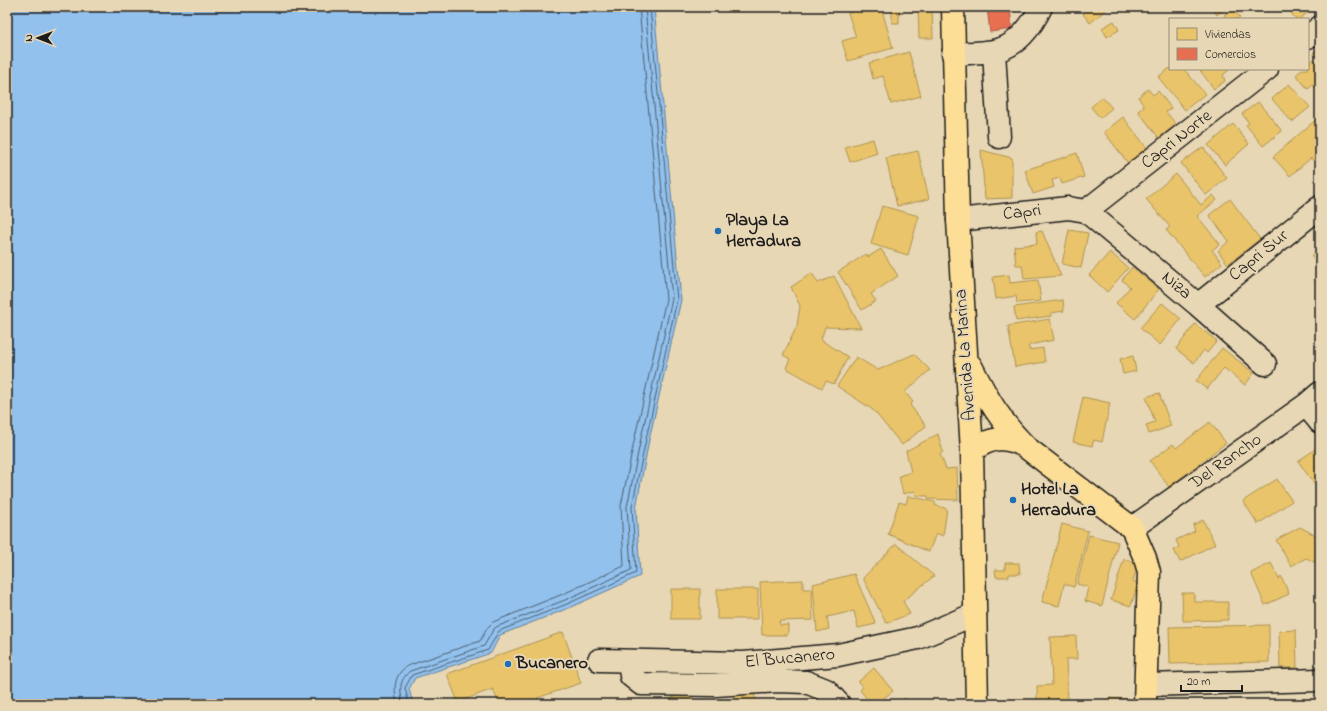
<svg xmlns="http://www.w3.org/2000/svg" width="1327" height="711" font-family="'Indie Flower',sans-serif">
	<rect width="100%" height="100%" fill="#e8d7b4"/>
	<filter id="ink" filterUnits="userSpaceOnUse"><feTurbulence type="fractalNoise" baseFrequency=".025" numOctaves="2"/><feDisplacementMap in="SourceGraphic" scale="8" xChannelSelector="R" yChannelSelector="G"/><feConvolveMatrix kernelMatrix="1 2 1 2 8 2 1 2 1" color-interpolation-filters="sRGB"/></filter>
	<g filter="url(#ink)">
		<path fill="#92c1ed" stroke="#637f99" d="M 7,7 L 654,7 L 681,300 L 649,440 L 636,508 L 640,576 L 569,608 L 500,635 L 491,653 L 415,678 L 409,689 L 413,704 L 7,704 Z"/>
		<path fill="#e9c46a" stroke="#ac9253" d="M 867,7 L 881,7 L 893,48 L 848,61 L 842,41 L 856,37 L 848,13 Z
			M 888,7 L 899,7 L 899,23 L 892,23 L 892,9 L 888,9 Z
			M 918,7 L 932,7 L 933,38 L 919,38 Z
			M 1092,7 L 1103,7 L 1106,10 L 1090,23 L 1083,14 Z
			M 1212,7 L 1226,7 L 1217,15 Z
			M 1286,7 L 1314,7 L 1300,19 L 1296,19 Z
			M 1233,8 L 1240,18 L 1239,19 L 1228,19 L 1224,15 Z
			M 1114,21 L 1119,30 L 1107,37 L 1102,28 Z
			M 1320,47 L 1320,62 L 1313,53 Z
			M 909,52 L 921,96 L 891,104 L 883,76 L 873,79 L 869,63 Z
			M 1314,59 L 1320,66 L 1320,94 L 1313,85 L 1308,89 L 1296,75 L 1302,69 L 1308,69 L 1308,64 Z
			M 1170,68 L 1170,69 L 1184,69 L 1205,94 L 1185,110 L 1158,77 Z
			M 1199,69 L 1230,69 L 1223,75 L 1225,81 L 1214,89 Z
			M 1289,84 L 1310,107 L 1292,122 L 1272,99 Z
			M 1148,89 L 1153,95 L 1158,91 L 1171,108 L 1166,112 L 1176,124 L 1159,138 L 1138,111 L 1144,106 L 1138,97 Z
			M 1102,97 L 1112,108 L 1100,118 L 1091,107 Z
			M 1258,102 L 1282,131 L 1263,146 L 1246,125 L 1249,123 L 1242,114 Z
			M 1320,116 L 1320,155 L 1313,161 L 1311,158 L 1290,176 L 1273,157 Z
			M 1123,117 L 1147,148 L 1128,163 L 1104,132 Z
			M 1233,124 L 1249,144 L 1225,165 L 1208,145 Z
			M 873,139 L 877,153 L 850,162 L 845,147 Z
			M 1203,147 L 1227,178 L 1206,195 L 1181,163 Z
			M 981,150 L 1012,158 L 1012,198 L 985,199 Z
			M 918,151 L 929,199 L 897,206 L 886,158 Z
			M 1077,153 L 1084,177 L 1062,184 L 1060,178 L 1052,180 L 1054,187 L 1033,194 L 1025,170 Z
			M 1176,174 L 1201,205 L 1213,195 L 1217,200 L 1197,216 L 1220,244 L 1212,250 L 1222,263 L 1205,277 L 1166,230 L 1170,227 L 1146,199 Z
			M 1230,199 L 1260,239 L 1228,264 L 1218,251 L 1229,241 L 1209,215 Z
			M 882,206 L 919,216 L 908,255 L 871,244 Z
			M 1069,230 L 1088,233 L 1081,268 L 1062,264 Z
			M 1042,231 L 1061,276 L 1024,279 L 1022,265 L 1016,265 L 1014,246 L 1037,244 L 1036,232 Z
			M 1320,248 L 1320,267 L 1311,256 Z
			M 881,249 L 898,276 L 871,294 L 876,301 L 862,310 L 838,272 L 866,254 L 868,257 Z
			M 1110,252 L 1128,268 L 1107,292 L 1089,275 Z
			M 1132,267 L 1159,289 L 1135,319 L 1116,303 L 1130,287 L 1122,280 Z
			M 812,273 L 818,283 L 834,276 L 861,328 L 825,327 L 821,340 L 848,357 L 834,384 L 826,381 L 822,388 L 786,368 L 790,359 L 783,355 L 797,326 L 800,306 L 791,287 Z
			M 1009,275 L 1010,283 L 1038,280 L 1041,301 L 1017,303 L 1016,296 L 996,299 L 993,277 Z
			M 1320,275 L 1320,286 L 1319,286 L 1314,279 Z
			M 1063,300 L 1064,311 L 1051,313 L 1051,316 L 1016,321 L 1014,307 Z
			M 1162,303 L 1181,319 L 1160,345 L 1140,328 Z
			M 1050,319 L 1054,340 L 1029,345 L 1029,350 L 1043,348 L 1045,362 L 1015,367 L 1008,326 Z
			M 1195,324 L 1217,341 L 1207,353 L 1204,350 L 1194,363 L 1176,349 Z
			M 1222,348 L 1254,373 L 1245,385 L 1224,368 L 1207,389 L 1196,381 Z
			M 914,354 L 930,370 L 905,392 L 913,402 L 910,405 L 926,426 L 902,445 L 873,410 L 837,386 L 856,357 L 878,370 Z
			M 1133,356 L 1136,371 L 1123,374 L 1120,359 Z
			M 1159,393 L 1171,426 L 1149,434 L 1146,425 L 1155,422 L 1146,397 Z
			M 1083,397 L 1110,403 L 1102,442 L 1094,440 L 1092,446 L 1073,442 Z
			M 1210,422 L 1226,443 L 1169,487 L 1150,461 L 1173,444 L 1176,448 Z
			M 938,434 L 943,452 L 940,454 L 946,469 L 957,468 L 958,500 L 928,499 L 928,496 L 916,496 L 915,491 L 903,494 L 899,476 L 911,472 L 906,451 Z
			M 1320,446 L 1320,486 L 1317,488 L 1298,461 Z
			M 1277,479 L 1292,501 L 1258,524 L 1243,501 Z
			M 908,496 L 935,502 L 935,505 L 947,509 L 943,536 L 936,533 L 929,552 L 888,534 L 899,502 L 906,504 Z
			M 1203,520 L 1215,544 L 1180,562 L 1174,550 L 1179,547 L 1176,540 L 1195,531 L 1193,525 Z
			M 1062,524 L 1088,531 L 1074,587 L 1064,584 L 1059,606 L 1042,602 Z
			M 1300,527 L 1320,538 L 1320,565 L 1306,558 L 1291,566 L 1276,540 Z
			M 1089,535 L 1118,542 L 1102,606 L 1085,601 L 1088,587 L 1077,584 Z
			M 896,544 L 934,576 L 903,601 L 910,614 L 886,623 L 863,578 Z
			M 1124,559 L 1138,564 L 1133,581 L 1138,583 L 1131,606 L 1111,600 Z
			M 1005,563 L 1019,563 L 1020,574 L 1009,574 L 1009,577 L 996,577 L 995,570 L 1005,570 Z
			M 1271,563 L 1279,579 L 1281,576 L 1289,594 L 1265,605 L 1251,573 Z
			M 854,574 L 876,624 L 858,628 L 854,611 L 827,617 L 829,629 L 817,632 L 813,584 Z
			M 803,580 L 803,589 L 812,589 L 813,620 L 779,621 L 780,625 L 788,625 L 788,635 L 762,635 L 760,582 Z
			M 671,589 L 700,589 L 700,619 L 671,619 Z
			M 717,589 L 758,589 L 758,619 L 717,619 Z
			M 1182,593 L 1194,593 L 1194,602 L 1228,602 L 1228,620 L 1183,621 Z
			M 1269,625 L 1269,662 L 1170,664 L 1169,627 Z
			M 1296,630 L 1297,668 L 1280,668 L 1279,631 Z
			M 563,632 L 581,683 L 537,698 L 539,704 L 499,704 L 493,689 L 458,702 L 447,674 Z
			M 1076,636 L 1077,659 L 1066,659 L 1068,700 L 1037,701 L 1037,686 L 1052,685 L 1050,637 Z
			M 874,668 L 893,691 L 876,704 L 871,704 L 860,690 L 863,687 L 858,682 Z
			M 689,690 L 696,704 L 667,704 L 666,701 Z
			M 752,690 L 758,704 L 731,704 L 734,703 L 732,698 Z
			M 812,698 L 814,704 L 795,704 Z
			M 905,698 L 910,704 L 898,704 Z
			M 1109,698 L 1129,699 L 1129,704 L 1108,704 Z
			M 1316,699 L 1320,699 L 1320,704 L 1316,704 Z"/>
		<path fill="#e76f51" stroke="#aa5641" d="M 987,7 L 1010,7 L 1012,29 L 990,32 Z"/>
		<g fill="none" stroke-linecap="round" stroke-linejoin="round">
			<path stroke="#4b5e70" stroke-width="1" d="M 397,704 C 394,689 393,676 407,666 L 480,641 L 488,627 L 493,622 L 563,594 L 624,566 L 621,506 L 635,437 L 666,299 L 639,7
				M 403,704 C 400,691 398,681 410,671 L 484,646 L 493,630 L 496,627 L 565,600 L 631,570 L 627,507 L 641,438 L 672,299 L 645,7
				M 409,704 L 405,688 L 412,675 L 488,650 L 499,631 L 567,604 L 636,573 L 632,507 L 646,439 L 677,300 L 650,7"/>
			<g stroke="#1c1c1c" stroke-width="25">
				<path id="minor" d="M 1308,37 L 1320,27
					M 994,51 L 999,137
					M 953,54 C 966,53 980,53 993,51 C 1016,48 1032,26 1041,7
					M 1086,211 L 1198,305 L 1265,364
					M 1086,211 L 1267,69
					M 958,220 L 1068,208 L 1086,211
					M 1198,305 L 1320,207
					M 1306,405 L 1320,422
					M 1132,528 L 1306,405 L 1320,393
					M 599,660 L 743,663 L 838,655 L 918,638 L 975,614
					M 629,661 L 631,676 L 641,684 L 716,685 L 778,681 L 806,682 L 826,690 L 839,704
					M 1146,685 L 1320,680"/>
			</g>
			<g stroke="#1c1c1c" stroke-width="25">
				<path id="major" d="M 953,7 L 958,220 L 972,451 L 977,704
					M 971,366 C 988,400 1000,421 1027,448 L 1132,528 L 1145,558 L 1149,572 L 1145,704
					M 972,451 C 990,437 1006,435 1026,447"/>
			</g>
			<use href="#minor" stroke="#e8d7b4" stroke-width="22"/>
			<use href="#major" stroke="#fdde96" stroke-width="22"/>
		</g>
	</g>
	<g fill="#1f6fb2" stroke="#e8d7b4" stroke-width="1.5">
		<circle cx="718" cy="231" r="4"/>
		<circle cx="1013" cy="500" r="4"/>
		<circle cx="508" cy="664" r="4"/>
	</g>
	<g text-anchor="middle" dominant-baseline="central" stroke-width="4" stroke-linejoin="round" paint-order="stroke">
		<g font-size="18" fill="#1c1c1c" stroke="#e8d7b4">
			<text transform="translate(1177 140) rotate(-38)">Capri Norte</text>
			<text transform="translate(1022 213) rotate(-6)">Capri</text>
			<text transform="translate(1259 256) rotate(-39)">Capri Sur</text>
			<text transform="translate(1176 286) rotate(40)">Niza</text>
			<text transform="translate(966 355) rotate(-94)">Avenida La Marina</text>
			<text transform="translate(1226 462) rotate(-35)">Del Rancho</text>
			<text transform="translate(790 659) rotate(-5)">El Bucanero</text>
		</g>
		<g font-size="18" font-weight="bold" fill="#1c1c1c" stroke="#e8d7b4" text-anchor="start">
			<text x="726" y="221">Playa La<tspan x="726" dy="21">Herradura</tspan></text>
			<text x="1021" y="490">Hotel La<tspan x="1021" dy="21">Herradura</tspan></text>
			<text x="516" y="664">Bucanero</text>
		</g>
	</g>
	<rect width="1327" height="711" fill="none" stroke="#e8d7b4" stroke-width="24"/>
	<rect x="12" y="12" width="1303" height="687" fill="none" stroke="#1c1c1c" stroke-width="1.5" filter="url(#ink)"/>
	<rect x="1169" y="18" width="140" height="52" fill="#e8d7b4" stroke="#968c77"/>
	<rect x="1177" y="28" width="20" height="12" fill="#e9c46a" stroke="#968c77"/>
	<text x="1205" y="38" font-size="12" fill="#1c1c1c">Viviendas</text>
	<rect x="1177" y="48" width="20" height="12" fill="#e76f51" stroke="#968c77"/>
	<text x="1205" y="58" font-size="12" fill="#1c1c1c">Comercios</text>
	<g transform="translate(38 38) rotate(270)" stroke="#e8d7b4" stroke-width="3" paint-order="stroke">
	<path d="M0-3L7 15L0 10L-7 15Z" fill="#1c1c1c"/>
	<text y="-6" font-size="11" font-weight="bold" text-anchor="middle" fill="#1c1c1c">N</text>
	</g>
	<path d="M1181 685v6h61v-6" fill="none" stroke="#1c1c1c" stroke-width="2"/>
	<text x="1187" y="685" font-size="12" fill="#1c1c1c" stroke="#e8d7b4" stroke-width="3" paint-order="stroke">20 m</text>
</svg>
